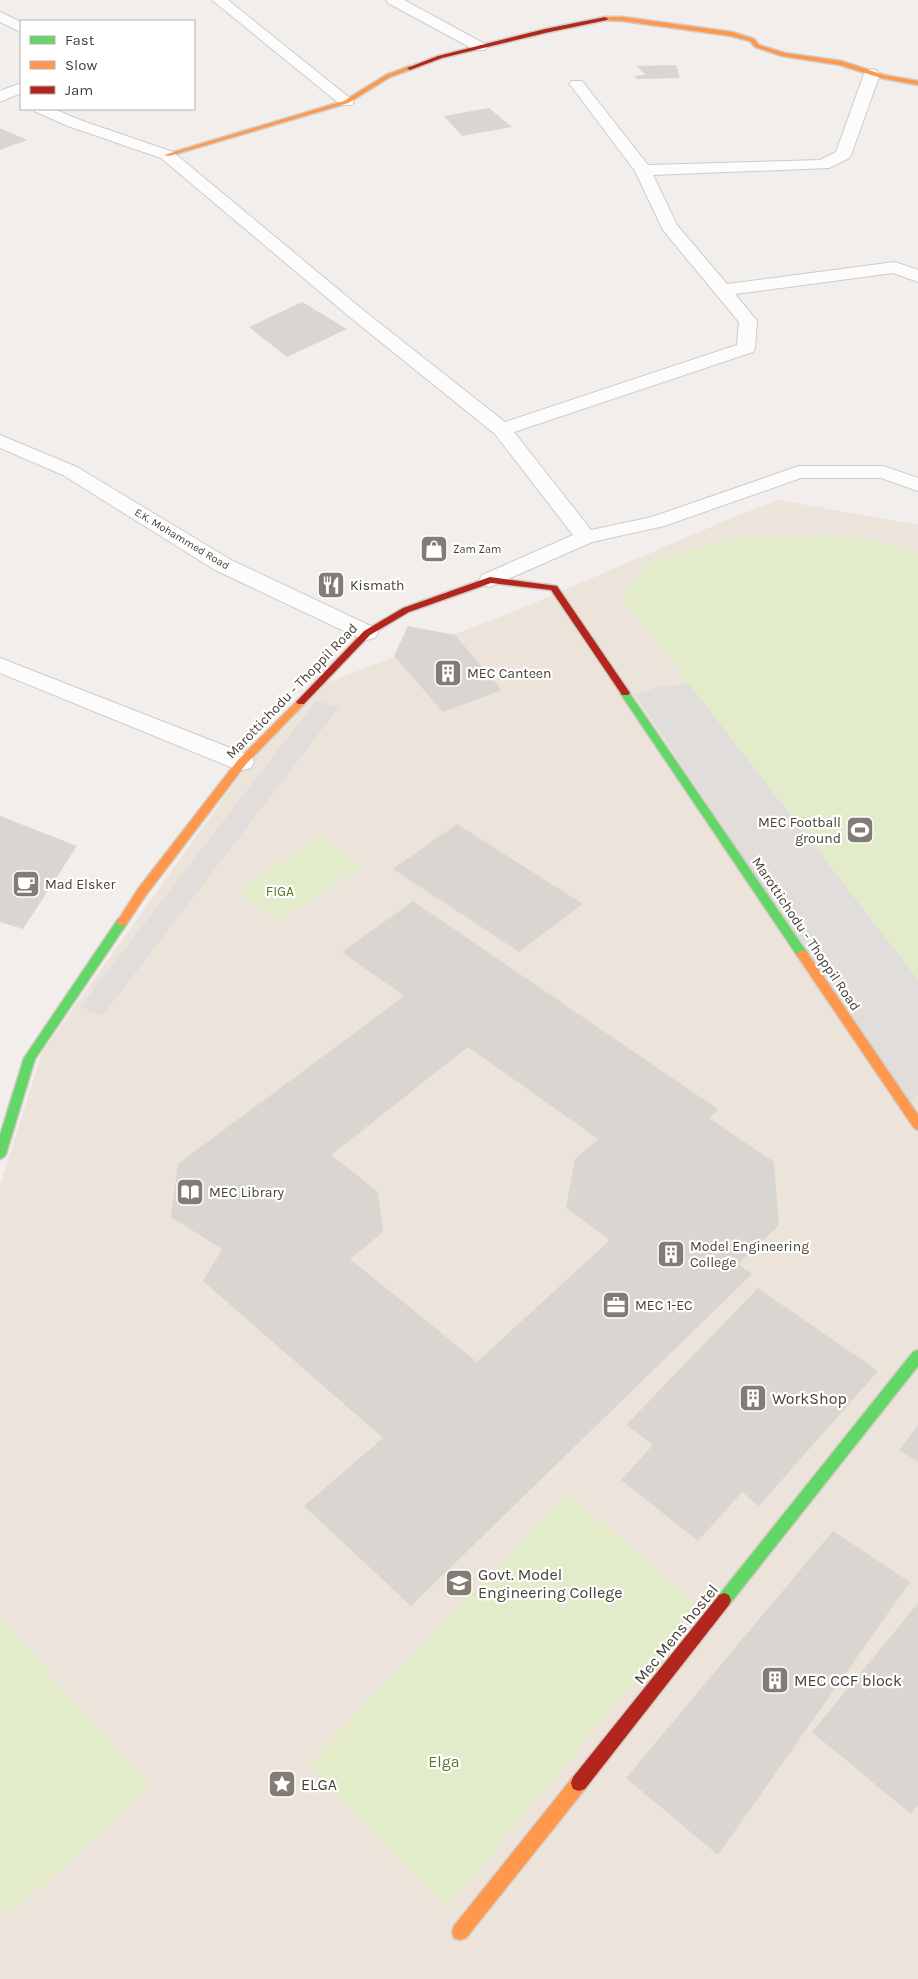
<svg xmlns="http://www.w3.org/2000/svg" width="918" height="1979" font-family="Karla,sans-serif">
	<rect width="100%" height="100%" fill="#f1eeeb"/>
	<path fill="#ece4da" d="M 779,500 L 918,525 L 918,1979 L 0,1979 L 0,1186 L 42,1052 L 246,767 L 321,685 L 520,609 L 734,517 Z"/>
	<path fill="#e2ecca" d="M 831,535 L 875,541 L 918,553 L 918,980 L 622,597 L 646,562 L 736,537 Z
		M 322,836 L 363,866 L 278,921 L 237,890 Z
		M 568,1493 L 698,1606 L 446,1908 L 308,1765 Z
		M 0,1618 L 150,1786 L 9,1917 L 0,1906 Z"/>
	<path fill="#e0ddda" d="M 689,684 L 918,980 L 918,1094 L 905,1106 L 636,695 L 657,687 Z
		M 316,701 L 339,707 L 103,1015 L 80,1007 Z"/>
	<path fill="#d9d5d1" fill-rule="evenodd" d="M 676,65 L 680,78 L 637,79 L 634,76 L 645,75 L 637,66 Z
		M 489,108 L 512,127 L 462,136 L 444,116 Z
		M 0,128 L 27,140 L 0,150 Z
		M 302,302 L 347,329 L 287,357 L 249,327 Z
		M 408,626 L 455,635 L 502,690 L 443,712 L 394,656 Z
		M 0,816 L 77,846 L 23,929 L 0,922 Z
		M 457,824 L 583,904 L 519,952 L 393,869 Z
		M 413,901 L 719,1110 L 709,1118 L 774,1162 L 779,1225 L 738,1264 L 752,1274 L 411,1606 L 304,1506 L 383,1438 L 203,1281 L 222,1249 L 171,1217 L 178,1164 L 404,996 L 342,952 ZM 468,1047 L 598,1139 L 575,1159 L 566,1208 L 610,1240 L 477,1362 L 350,1259 L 383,1232 L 378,1192 L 331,1155 Z
		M 758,1288 L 878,1371 L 759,1506 L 742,1492 L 698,1541 L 621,1480 L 653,1445 L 626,1425 Z
		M 918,1425 L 918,1462 L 899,1450 Z
		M 833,1531 L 910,1582 L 718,1855 L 626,1778 Z
		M 918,1603 L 918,1805 L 911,1814 L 812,1732 Z"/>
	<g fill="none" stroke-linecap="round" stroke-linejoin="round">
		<g stroke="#cfccc8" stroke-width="2">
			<path id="street" d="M 212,0 L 228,0 L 351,99 L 354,102 L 351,105 L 341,105 Z
				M 386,0 L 404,0 L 485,44 L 487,47 L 485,50 L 475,50 L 388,3 Z
				M 0,12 L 21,22 L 21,32 L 0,22 Z
				M 872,69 L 877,71 L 880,74 L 851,155 L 849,158 L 829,168 L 653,175 L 677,225 L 727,284 L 895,262 L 918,270 L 918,282 L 893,273 L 735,294 L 757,321 L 755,348 L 753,352 L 514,432 L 591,530 L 652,517 L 799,466 L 883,466 L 918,478 L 918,491 L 881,478 L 801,478 L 664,526 L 592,542 L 490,587 L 482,585 L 479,580 L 482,575 L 573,535 L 495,434 L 351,318 L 161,158 L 68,126 L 36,112 L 33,109 L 54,109 L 80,120 L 173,152 L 363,310 L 505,422 L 737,345 L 739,322 L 663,230 L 635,171 L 572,87 L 569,84 L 572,81 L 582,81 L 648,165 L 820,160 L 836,152 L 864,74 L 867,71 Z
				M 21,83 L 21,93 L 0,102 L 0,91 Z
				M 0,435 L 77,467 L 231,560 L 375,628 L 378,633 L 375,638 L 367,640 L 359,638 L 215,570 L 63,475 L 0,448 Z
				M 0,658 L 251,756 L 254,762 L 251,768 L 242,770 L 233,768 L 0,673 Z"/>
		</g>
		<g stroke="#d1cbc2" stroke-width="3">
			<path id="fast" d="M 625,690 L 628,691 L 806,951 L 808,954 L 806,957 L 798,957 L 620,693 Z
				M 122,918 L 127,922 L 126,925 L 35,1059 L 6,1154 L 4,1157 L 0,1159 L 0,1135 L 24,1058 L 118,919 Z
				M 918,1350 L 918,1366 L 729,1605 L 724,1607 L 719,1605 L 717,1600 L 719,1595 L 913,1352 Z"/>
		</g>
		<g stroke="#d1cbc2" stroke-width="3">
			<path id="slow" d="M 605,17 L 623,17 L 732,32 L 754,39 L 759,45 L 785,53 L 841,61 L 884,75 L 918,81 L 918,85 L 881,78 L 840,65 L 782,56 L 755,47 L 750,41 L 731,36 L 623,21 L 603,20 L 602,19 Z
				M 410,66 L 413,68 L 412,69 L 390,77 L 348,103 L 169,156 L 164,155 L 344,101 L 386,75 Z
				M 301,699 L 304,700 L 306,702 L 304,704 L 246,764 L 146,895 L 126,925 L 118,925 L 117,922 L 138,889 L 238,760 L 298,700 Z
				M 802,950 L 806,951 L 918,1115 L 918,1130 L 914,1128 L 798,957 L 796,954 Z
				M 579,1775 L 585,1777 L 587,1783 L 585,1789 L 466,1938 L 460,1940 L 454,1938 L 452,1932 L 454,1926 L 573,1777 Z"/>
		</g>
		<g stroke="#d1cbc2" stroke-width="3">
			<path id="jam" d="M 605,17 L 608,19 L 607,20 L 545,33 L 442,58 L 410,70 L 407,68 L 438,56 L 545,29 Z
				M 490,577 L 557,586 L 630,693 L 628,695 L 622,695 L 551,590 L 491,583 L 409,612 L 370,635 L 304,704 L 298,704 L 296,702 L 364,631 L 403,608 Z
				M 724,1593 L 729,1595 L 731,1600 L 729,1605 L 585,1789 L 579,1791 L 573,1789 L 571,1783 L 573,1777 L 719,1595 Z"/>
		</g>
		<use href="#street" fill="#fdfcfc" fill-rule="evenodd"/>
		<use href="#fast" fill="#63d668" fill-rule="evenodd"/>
		<use href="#slow" fill="#ff974d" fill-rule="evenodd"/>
		<use href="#jam" fill="#b3261e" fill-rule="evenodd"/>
	</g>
	<defs>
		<g id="shop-square" transform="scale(1.4375)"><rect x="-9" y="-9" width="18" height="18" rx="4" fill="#837c75" stroke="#fff"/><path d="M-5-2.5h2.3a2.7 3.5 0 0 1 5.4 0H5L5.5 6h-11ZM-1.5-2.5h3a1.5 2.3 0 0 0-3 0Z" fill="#fff"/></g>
		<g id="restaurant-square" transform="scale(1.4375)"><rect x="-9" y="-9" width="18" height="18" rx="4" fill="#837c75" stroke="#fff"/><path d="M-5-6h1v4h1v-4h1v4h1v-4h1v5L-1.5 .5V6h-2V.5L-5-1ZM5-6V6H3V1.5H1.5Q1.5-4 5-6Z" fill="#fff"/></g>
		<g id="building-square" transform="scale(1.4375)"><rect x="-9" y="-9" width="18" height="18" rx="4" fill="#837c75" stroke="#fff"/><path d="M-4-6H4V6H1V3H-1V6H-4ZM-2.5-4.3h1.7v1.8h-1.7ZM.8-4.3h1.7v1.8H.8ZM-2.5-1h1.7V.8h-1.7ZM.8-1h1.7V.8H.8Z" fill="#fff"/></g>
		<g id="stadium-square" transform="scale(1.4375)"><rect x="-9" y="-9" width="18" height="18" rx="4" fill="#837c75" stroke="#fff"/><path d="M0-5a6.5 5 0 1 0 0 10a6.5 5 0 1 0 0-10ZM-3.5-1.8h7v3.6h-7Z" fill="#fff"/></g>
		<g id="cafe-square" transform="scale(1.4375)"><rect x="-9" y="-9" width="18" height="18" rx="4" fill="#837c75" stroke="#fff"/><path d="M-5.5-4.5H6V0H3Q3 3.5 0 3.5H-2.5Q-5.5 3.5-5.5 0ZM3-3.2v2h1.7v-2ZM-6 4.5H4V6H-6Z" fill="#fff"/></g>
		<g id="library-square" transform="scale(1.4375)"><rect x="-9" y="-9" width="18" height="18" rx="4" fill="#837c75" stroke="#fff"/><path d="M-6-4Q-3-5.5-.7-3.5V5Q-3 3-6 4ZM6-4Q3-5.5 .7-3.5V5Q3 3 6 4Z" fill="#fff"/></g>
		<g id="office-square" transform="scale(1.4375)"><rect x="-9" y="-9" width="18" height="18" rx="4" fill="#837c75" stroke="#fff"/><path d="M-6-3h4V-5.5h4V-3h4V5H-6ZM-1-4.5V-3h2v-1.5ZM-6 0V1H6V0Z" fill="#fff"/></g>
		<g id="university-square" transform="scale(1.4375)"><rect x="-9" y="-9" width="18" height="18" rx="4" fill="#837c75" stroke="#fff"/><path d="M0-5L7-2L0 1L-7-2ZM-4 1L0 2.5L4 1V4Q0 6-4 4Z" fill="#fff"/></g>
		<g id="sight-square" transform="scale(1.4375)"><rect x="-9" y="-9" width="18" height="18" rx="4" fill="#837c75" stroke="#fff"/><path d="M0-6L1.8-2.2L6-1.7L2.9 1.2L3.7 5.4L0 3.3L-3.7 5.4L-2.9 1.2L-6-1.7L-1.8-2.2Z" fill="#fff"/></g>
	</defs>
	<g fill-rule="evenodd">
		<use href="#shop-square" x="434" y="549"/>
		<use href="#restaurant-square" x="331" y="585"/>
		<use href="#building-square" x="448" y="673"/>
		<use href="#stadium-square" x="860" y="830"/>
		<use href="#cafe-square" x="26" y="884"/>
		<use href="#library-square" x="190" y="1192"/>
		<use href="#building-square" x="671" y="1254"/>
		<use href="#office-square" x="616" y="1305"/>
		<use href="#building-square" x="753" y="1398"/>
		<use href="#university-square" x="459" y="1583"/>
		<use href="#building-square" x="775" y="1680"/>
		<use href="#sight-square" x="282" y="1784"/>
	</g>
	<g text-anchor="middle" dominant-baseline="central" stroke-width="4.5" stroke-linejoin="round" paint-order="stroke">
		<g font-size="11" fill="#483f36" stroke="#fff">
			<text transform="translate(182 539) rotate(31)">E.K. Mohammed Road</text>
		</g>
		<g font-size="11" fill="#483f36" stroke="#fff" text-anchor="start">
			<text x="453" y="549">Zam Zam</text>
		</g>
		<g font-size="14" fill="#483f36" stroke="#fff" text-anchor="start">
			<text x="350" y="585">Kismath</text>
			<text x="467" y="673">MEC Canteen</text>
			<text x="841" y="822" text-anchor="end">MEC Football<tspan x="841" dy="16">ground</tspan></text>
			<text x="45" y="884">Mad Elsker</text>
			<text x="209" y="1192">MEC Library</text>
			<text x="690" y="1246">Model Engineering<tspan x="690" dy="16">College</tspan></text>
			<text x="635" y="1305">MEC 1-EC</text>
		</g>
		<g font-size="14" fill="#483f36" stroke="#fff">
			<text transform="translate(292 691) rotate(-46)">Marottichodu - Thoppil Road</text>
			<text transform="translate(806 934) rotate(56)">Marottichodu - Thoppil Road</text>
		</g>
		<g font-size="14" fill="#507c27" stroke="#fff">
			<text x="280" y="891">FIGA</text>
		</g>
		<g font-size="16" fill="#483f36" stroke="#fff" text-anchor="start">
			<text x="772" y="1398">WorkShop</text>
			<text x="478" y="1574">Govt. Model<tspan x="478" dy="18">Engineering College</tspan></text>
			<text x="794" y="1680">MEC CCF block</text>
			<text x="301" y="1784">ELGA</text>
		</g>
		<g font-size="16" fill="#483f36" stroke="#fff">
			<text transform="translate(676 1634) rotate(-51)">Mec Mens hostel</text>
		</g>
		<g font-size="16" fill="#507c27" stroke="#fff">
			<text x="444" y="1761">Elga</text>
		</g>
	</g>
	<rect x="20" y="20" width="175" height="90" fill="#ffffff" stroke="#b6b2af"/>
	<rect x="30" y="36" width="25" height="8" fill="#63d668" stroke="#b6b2af"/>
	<text x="65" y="45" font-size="15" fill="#483f36">Fast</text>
	<rect x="30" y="61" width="25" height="8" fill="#ff974d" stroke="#b6b2af"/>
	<text x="65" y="70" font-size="15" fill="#483f36">Slow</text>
	<rect x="30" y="86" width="25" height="8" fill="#b3261e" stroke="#b6b2af"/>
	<text x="65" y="95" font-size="15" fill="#483f36">Jam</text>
</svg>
